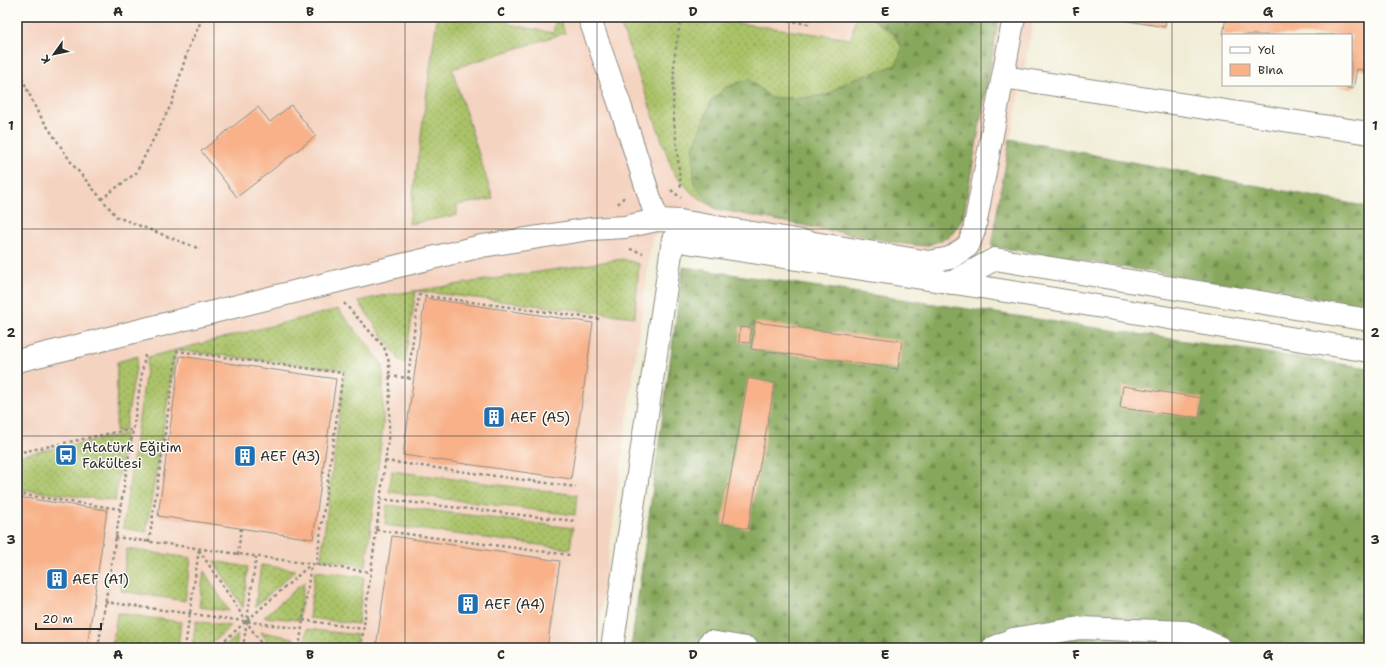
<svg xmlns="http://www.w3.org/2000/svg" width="1386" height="665" font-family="'Shantell Sans',sans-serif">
	<defs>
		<pattern id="grass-dots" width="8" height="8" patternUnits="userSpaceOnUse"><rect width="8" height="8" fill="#aac267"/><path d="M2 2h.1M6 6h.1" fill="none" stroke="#8b9e55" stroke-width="1.8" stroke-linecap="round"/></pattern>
		<pattern id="forest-firs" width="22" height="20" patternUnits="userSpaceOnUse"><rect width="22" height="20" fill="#87a85c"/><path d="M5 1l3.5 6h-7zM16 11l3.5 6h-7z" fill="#6f894c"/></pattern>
	</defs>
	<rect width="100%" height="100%" fill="#fdfcf7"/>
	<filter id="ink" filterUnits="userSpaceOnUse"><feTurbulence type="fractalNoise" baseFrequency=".025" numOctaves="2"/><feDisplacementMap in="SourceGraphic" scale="8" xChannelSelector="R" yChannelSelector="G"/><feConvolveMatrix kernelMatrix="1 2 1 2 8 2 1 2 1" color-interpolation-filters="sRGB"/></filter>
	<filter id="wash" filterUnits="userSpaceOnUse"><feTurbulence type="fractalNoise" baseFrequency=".012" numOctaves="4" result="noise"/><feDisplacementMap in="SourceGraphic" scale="16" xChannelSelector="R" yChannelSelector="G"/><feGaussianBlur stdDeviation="0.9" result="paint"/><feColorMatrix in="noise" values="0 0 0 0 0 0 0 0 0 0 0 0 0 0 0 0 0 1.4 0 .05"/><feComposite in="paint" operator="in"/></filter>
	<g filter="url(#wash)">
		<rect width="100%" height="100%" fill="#f0ecd5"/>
		<path fill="#f4d3c0" d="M 17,17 L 1034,17 L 1010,139 L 991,246 L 945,274 L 665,229 L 652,237 L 596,648 L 17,648 Z"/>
		<path fill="url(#grass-dots)" stroke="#6a7649" d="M 437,17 L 509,17 L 508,24 L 553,33 L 556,17 L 559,17 L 565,33 L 452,69 L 493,199 L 457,205 L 457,215 L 409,224 Z
			M 618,17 L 696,17 L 851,39 L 856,17 L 870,17 L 894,34 L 903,48 L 896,65 L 848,81 L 827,95 L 802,98 L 771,98 L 748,79 L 694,185 L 716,209 L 693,194 L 674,174 Z
			M 623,259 L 639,264 L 635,317 L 416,291 L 405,363 L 400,361 L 358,301 L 381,296 Z
			M 338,309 L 368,345 L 383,366 L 383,426 L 366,566 L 321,559 L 345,370 L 176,350 L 146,532 L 123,528 L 148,357 Z
			M 138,356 L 125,431 L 116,432 L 117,362 Z
			M 125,434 L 115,501 L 17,489 L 17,456 Z
			M 392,471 L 577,495 L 575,515 L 389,492 Z
			M 387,505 L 573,528 L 570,549 L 385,525 Z
			M 127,549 L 191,558 L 185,601 L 121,591 Z
			M 214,561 L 248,567 L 243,608 Z
			M 261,565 L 296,570 L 255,607 Z
			M 204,571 L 229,611 L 199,607 Z
			M 315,571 L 364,577 L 358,624 L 309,618 Z
			M 304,582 L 299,620 L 264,617 Z
			M 117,613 L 181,622 L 178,648 L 112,648 Z
			M 196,621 L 231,626 L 206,648 L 192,648 Z
			M 307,629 L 357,635 L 355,648 L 304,648 Z
			M 261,632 L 294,638 L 293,648 L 271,648 Z
			M 238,635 L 236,648 L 223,648 Z"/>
		<path fill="url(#forest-firs)" stroke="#596a44" d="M 870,17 L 999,17 L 963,219 L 949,237 L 926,246 L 903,244 L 716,209 L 694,185 L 693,149 L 711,101 L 725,88 L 748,79 L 771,98 L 802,98 L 827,95 L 848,81 L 896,65 L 902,48 L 894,34 Z
			M 1010,139 L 1369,207 L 1369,307 L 991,246 Z
			M 683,267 L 1369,368 L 1369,648 L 631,648 Z"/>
		<g id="blocks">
			<path fill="#f8b188" d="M 1104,17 L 1166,17 L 1165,27 Z
				M 1226,17 L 1369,17 L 1369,71 L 1357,69 L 1353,89 L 1336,86 L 1351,85 L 1351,35 L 1223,35 Z
				M 291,105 L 316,136 L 237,197 L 201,151 L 258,107 L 270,122 Z
				M 425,298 L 593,323 L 571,479 L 403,455 Z
				M 755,322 L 902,341 L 898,369 L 751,349 Z
				M 740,327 L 751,328 L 750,343 L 739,342 Z
				M 180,356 L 336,379 L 313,539 L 158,516 Z
				M 748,378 L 775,383 L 748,529 L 722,524 Z
				M 1123,386 L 1202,398 L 1199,418 L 1120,408 Z
				M 17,497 L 107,510 L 87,648 L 17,648 Z
				M 392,536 L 560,561 L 547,648 L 376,648 Z"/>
		</g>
	</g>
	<g filter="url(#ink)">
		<use href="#blocks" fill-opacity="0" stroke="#8e8c80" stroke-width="1"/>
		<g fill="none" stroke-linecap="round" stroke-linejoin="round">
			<g stroke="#8e8c80" stroke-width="24">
				<path id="minor" d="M 1003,77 L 1369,133
					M 657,220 L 680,221 L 929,262 L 950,258 L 968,246 L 974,231 L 1014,17
					M 951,283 L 995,259 L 1369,320
					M 17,361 L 390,268 L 482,246 L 590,229 L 625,227 L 657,220 L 620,105 L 589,17
					M 612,648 L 673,240 L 987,288 L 1369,351
					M 708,648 L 710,642 L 747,648
					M 993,648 L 1013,639 L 1080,628 L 1186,632 L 1221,648"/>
			</g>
			<path stroke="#8e8c80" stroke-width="2.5" stroke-dasharray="3 3" stroke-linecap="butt" d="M 681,17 L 674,60 L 673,110 L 681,189
				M 770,17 L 808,24 L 809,17
				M 17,67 L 37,111 L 73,165 L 117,217 L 200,249
				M 671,190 L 681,198
				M 101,199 L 136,173 L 172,103 L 188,49 L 203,17
				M 618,204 L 625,196
				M 630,249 L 643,253
				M 344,303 L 384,347 L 389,362 L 390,388 L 389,432 L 361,648
				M 389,376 L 408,378 L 419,295 L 599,319
				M 408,378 L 413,380
				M 164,440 L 168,441
				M 17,453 L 116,432 L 133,430
				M 385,461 L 576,487
				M 322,472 L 329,473
				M 17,494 L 120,509
				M 380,499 L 575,521
				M 376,530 L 570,555
				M 115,537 L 370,572
				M 149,542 L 177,351 L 343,373 L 316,565
				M 199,550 L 264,648
				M 238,555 L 241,528
				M 105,602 L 302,629
				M 303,620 L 363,629
				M 98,648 L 145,355
				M 185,648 L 199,549
				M 216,648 L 310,565
				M 243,648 L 256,557
				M 299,648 L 311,565"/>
			<use href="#minor" stroke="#fff" stroke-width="22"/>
		</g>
	</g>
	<path fill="none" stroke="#2b2b2b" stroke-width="1" stroke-opacity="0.55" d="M 214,17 L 214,648M 405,17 L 405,648M 597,17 L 597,648M 789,17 L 789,648M 981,17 L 981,648M 1172,17 L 1172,648M 17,229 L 1369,229M 17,436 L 1369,436"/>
	<defs>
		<g id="building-square" transform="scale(1.15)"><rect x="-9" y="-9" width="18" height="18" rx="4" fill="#1f6fb2" stroke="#fdfcf7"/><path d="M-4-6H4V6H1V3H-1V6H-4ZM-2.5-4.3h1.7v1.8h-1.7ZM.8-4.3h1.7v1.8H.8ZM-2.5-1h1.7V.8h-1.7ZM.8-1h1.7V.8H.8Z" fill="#fff"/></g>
		<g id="bus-square" transform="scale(1.15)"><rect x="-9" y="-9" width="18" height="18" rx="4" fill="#1f6fb2" stroke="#fdfcf7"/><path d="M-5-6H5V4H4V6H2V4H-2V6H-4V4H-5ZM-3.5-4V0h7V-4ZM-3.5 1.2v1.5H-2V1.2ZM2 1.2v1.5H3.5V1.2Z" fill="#fff"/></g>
	</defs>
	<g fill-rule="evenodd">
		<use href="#building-square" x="494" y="417"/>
		<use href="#bus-square" x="66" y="455"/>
		<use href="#building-square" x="245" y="456"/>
		<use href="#building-square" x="57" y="579"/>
		<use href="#building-square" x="468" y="604"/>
	</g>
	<g text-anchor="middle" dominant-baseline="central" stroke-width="3" stroke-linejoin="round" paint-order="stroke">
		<g font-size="14" fill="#2b2b2b" stroke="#fdfcf7" text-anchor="start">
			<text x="510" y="417">AEF (A5)</text>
			<text x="82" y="447">Atatürk Eğitim<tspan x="82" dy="16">Fakültesi</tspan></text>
			<text x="260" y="456">AEF (A3)</text>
			<text x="72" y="579">AEF (A1)</text>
			<text x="484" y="604">AEF (A4)</text>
		</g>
	</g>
	<rect width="1386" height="665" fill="none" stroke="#fdfcf7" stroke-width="44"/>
	<rect x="1222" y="34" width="130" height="52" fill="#fdfcf7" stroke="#a9a8a5"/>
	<rect x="1230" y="47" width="20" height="6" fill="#ffffff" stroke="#a9a8a5"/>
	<text x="1258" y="54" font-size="12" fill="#2b2b2b">Yol</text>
	<rect x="1230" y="64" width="20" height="12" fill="#f8b188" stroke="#a9a8a5"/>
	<text x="1258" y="74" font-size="12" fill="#2b2b2b">Bina</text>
	<g transform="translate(54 54) rotate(237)" stroke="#fdfcf7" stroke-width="3" paint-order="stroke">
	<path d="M0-3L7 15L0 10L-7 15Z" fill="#2b2b2b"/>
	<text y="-6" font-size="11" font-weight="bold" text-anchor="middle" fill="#2b2b2b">K</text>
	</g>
	<path d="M36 623v6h65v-6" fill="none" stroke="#2b2b2b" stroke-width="2"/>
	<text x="42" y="623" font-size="12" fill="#2b2b2b" stroke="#fdfcf7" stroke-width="3" paint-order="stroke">20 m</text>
	<rect x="22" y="22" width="1342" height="621" fill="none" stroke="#2b2b2b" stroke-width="1.5"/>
	<g font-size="13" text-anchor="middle" font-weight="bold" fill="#2b2b2b">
		<text x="118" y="16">A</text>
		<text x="310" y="16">B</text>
		<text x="501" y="16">C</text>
		<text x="693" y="16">D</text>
		<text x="885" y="16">E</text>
		<text x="1076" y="16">F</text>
		<text x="1268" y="16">G</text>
		<text x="11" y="130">1</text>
		<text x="1375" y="130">1</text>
		<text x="11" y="337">2</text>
		<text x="1375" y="337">2</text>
		<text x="11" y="544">3</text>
		<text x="1375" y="544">3</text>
		<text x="118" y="659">A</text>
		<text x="310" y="659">B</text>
		<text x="501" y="659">C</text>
		<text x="693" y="659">D</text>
		<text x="885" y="659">E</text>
		<text x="1076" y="659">F</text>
		<text x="1268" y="659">G</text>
	</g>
</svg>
